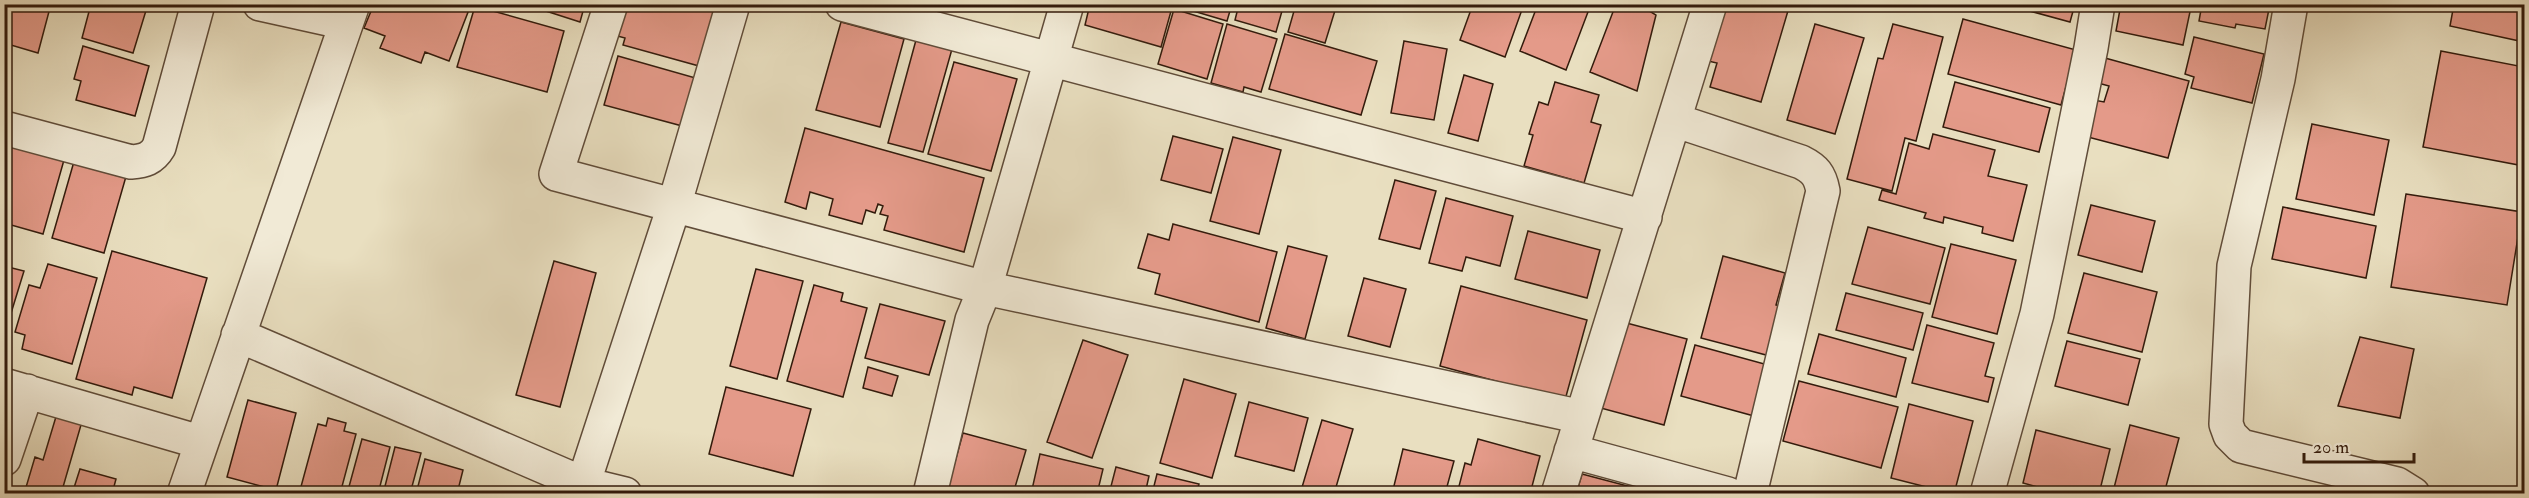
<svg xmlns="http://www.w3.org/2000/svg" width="2529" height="498" font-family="'IM FELL Double Pica',serif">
	<rect width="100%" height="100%" fill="#e9dfc0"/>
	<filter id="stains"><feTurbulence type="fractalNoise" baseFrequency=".00333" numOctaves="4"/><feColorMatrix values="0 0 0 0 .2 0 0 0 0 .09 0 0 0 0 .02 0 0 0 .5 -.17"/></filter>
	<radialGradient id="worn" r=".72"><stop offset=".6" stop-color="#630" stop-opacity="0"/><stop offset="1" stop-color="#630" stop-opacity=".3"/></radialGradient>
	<path fill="#e49a89" stroke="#331b0c" stroke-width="1.5" d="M 4,4 L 51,4 L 38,53 L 4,43 Z
		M 91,4 L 148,4 L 133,53 L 82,38 Z
		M 374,4 L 464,4 L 470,7 L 449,61 L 425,52 L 421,63 L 380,48 L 385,36 L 364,28 Z
		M 524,4 L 585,4 L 580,22 Z
		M 618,4 L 716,4 L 699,66 L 623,45 L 625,38 L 610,34 Z
		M 1090,4 L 1173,4 L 1161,47 L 1085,25 Z
		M 1183,4 L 1232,4 L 1227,21 L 1183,8 Z
		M 1239,4 L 1284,4 L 1276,32 L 1235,20 Z
		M 1296,4 L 1337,4 L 1325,43 L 1288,32 Z
		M 1473,4 L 1524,4 L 1505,57 L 1460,40 Z
		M 1538,4 L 1591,4 L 1566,70 L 1520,51 Z
		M 1616,4 L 1638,4 L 1656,15 L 1637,91 L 1590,72 Z
		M 1735,4 L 1790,4 L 1761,102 L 1710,87 L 1717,63 L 1708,61 L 1724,8 L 1733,11 Z
		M 2004,4 L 2075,4 L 2070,22 Z
		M 2121,4 L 2180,4 L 2191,7 L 2183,45 L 2116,31 Z
		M 2202,4 L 2270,4 L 2265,29 L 2236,24 L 2235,28 L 2199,21 Z
		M 2454,4 L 2524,4 L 2524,42 L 2450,26 Z
		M 475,6 L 564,31 L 547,92 L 457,67 Z
		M 1174,9 L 1223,24 L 1207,79 L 1158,64 Z
		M 1963,19 L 2076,50 L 2061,105 L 1948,74 Z
		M 841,22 L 904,39 L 880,127 L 816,110 Z
		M 1227,24 L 1277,39 L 1261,92 L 1244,87 L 1243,92 L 1211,83 Z
		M 1815,24 L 1864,38 L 1835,134 L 1787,120 Z
		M 1893,24 L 1943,37 L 1916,141 L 1905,138 L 1892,191 L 1847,179 L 1878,58 L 1883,59 Z
		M 1285,34 L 1377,61 L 1361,115 L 1269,89 Z
		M 2194,37 L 2264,54 L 2252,103 L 2191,88 L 2194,77 L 2185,74 Z
		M 916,40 L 952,49 L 923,152 L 888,143 Z
		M 1404,41 L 1447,49 L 1434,120 L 1391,113 Z
		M 83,46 L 149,66 L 135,116 L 76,100 L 81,81 L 74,79 Z
		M 2441,51 L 2524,67 L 2524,166 L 2423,147 Z
		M 618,56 L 699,79 L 686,127 L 604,105 Z
		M 2105,58 L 2189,81 L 2168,158 L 2084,136 L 2094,100 L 2104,102 L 2109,86 L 2098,83 Z
		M 954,62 L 1017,79 L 991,171 L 928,154 Z
		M 1464,75 L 1493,84 L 1478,141 L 1448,133 Z
		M 1555,82 L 1599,95 L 1591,122 L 1601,125 L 1584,183 L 1524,166 L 1533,135 L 1529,134 L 1539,102 L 1548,105 Z
		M 1955,82 L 2050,108 L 2039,152 L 1943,127 Z
		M 2312,124 L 2389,140 L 2374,215 L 2296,199 Z
		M 805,128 L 984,178 L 964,252 L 884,230 L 888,216 L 880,214 L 883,206 L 878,204 L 875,213 L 866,210 L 862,224 L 829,215 L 833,199 L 810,192 L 806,209 L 785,202 Z
		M 1933,134 L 1995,150 L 1988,176 L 2027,185 L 2013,241 L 1982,233 L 1983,227 L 1944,217 L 1943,223 L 1924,218 L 1926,213 L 1879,200 L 1882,190 L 1896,194 L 1909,143 L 1929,149 Z
		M 1173,136 L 1223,149 L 1211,193 L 1161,180 Z
		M 1233,137 L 1281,150 L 1259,234 L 1210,221 Z
		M 11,144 L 64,160 L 43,234 L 4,223 L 4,168 Z
		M 75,158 L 127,173 L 104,253 L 52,238 Z
		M 1395,180 L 1436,191 L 1420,249 L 1379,239 Z
		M 2406,194 L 2522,212 L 2507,305 L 2391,287 Z
		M 1446,198 L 1513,216 L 1500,266 L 1466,257 L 1462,271 L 1429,263 Z
		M 2091,205 L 2155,221 L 2142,272 L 2078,255 Z
		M 2283,207 L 2376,226 L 2366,278 L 2272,259 Z
		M 1173,224 L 1277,252 L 1259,322 L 1155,294 L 1160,274 L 1138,268 L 1148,234 L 1169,240 Z
		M 1868,227 L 1945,248 L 1930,304 L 1852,284 Z
		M 1528,231 L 1600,250 L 1587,298 L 1515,279 Z
		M 1951,244 L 2016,260 L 1997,334 L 1932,317 Z
		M 1288,246 L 1327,256 L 1305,339 L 1266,328 Z
		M 112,251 L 207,278 L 172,398 L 134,387 L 132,395 L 76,379 Z
		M 1723,256 L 1785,273 L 1776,305 L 1784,307 L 1770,356 L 1701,338 Z
		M 554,261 L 596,273 L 560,407 L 516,395 Z
		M 48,264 L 97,278 L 72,364 L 22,349 L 25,335 L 15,332 L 29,285 L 40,288 Z
		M 4,266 L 24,271 L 4,336 Z
		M 756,269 L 803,281 L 777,379 L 730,366 Z
		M 2084,273 L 2157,292 L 2142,352 L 2068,333 Z
		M 1364,278 L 1406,289 L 1390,347 L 1348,336 Z
		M 814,285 L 843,293 L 841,301 L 867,308 L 843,397 L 787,381 Z
		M 1461,286 L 1587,320 L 1565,400 L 1440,366 Z
		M 1846,293 L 1923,313 L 1913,350 L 1836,330 Z
		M 880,304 L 945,321 L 929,375 L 865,358 Z
		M 1619,321 L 1687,339 L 1664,425 L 1597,407 Z
		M 1927,325 L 1994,343 L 1985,376 L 1994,378 L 1988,402 L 1912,383 Z
		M 1819,334 L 1906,358 L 1896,397 L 1808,374 Z
		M 2360,337 L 2414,349 L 2400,418 L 2338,406 Z
		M 1083,340 L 1128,355 L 1092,458 L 1047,442 Z
		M 2067,341 L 2140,359 L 2128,405 L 2055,386 Z
		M 1695,345 L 1779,368 L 1765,419 L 1681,396 Z
		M 868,367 L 898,376 L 892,396 L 863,388 Z
		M 1184,379 L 1236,394 L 1212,478 L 1160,463 Z
		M 1799,381 L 1898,407 L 1881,468 L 1783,441 Z
		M 726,387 L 811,409 L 793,476 L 709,454 Z
		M 248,400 L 296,413 L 276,490 L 227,477 Z
		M 1249,402 L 1308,418 L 1294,471 L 1235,456 Z
		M 1909,404 L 1973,421 L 1954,494 L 1891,478 Z
		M 58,410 L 83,418 L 61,494 L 24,494 L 35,457 L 43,460 Z
		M 328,418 L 346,423 L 344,431 L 356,434 L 340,494 L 299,494 L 318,424 L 326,426 Z
		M 1322,420 L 1353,429 L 1334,494 L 1300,494 Z
		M 2130,425 L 2179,438 L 2164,494 L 2106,494 L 2107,491 L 2113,492 Z
		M 2036,430 L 2110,449 L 2099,494 L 2064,494 L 2023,483 Z
		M 963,433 L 1026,450 L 1013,494 L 946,494 Z
		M 362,439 L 390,447 L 378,494 L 347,494 Z
		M 1478,439 L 1540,456 L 1530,494 L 1457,494 L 1465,463 L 1471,465 Z
		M 395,447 L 421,453 L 410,494 L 383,494 Z
		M 1403,449 L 1454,461 L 1445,494 L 1392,494 Z
		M 1040,454 L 1103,469 L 1097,494 L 1031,494 Z
		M 425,459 L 463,470 L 457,494 L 416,494 Z
		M 1116,467 L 1149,476 L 1145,494 L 1109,494 Z
		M 80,469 L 116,479 L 112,494 L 72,494 Z
		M 1157,474 L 1199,484 L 1196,494 L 1152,494 Z
		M 1582,474 L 1635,488 L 1633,494 L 1576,494 Z
		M 1645,480 L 1697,494 L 1642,494 Z"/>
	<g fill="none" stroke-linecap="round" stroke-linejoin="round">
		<g stroke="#604c39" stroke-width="36">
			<path id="street" d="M 260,4 L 346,23
				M 611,4 L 556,174 L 985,288 L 1582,417
				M 842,4 L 1645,217
				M 2291,4 L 2278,79 L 2234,266 L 2226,424 L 2230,435 L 2241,446 L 2397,484 L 2413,494
				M 1674,120 L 1801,162 C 1815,169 1820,175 1823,191 L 1750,494
				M 4,128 L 131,162 C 144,161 152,159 159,147 L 198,4
				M 238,335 L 584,484 L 625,494
				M 4,385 L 200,442
				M 1571,451 L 1728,494
				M 4,459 L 27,391
				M 184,494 L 353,4
				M 580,494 L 674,206 L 733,4
				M 930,494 L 972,320 L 985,288 L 1067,4
				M 1558,494 L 1710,4
				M 1987,494 L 2037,314 L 2091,48 L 2098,4"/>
		</g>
		<use href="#street" stroke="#f1ead6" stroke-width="33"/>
	</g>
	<rect width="2529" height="498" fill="none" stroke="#e9dfc0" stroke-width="24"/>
	<rect x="6" y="6" width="2517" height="486" fill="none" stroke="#331b0c" stroke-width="3"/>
	<rect x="12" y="12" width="2505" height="474" fill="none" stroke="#331b0c" stroke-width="1.5"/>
	<path d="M2304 453v9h110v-9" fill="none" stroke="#331b0c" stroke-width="3"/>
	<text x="2313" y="453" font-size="18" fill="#331b0c" stroke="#f1ead6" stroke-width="4.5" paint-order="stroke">20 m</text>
	<rect width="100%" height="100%" filter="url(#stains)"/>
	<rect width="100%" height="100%" fill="url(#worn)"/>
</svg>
